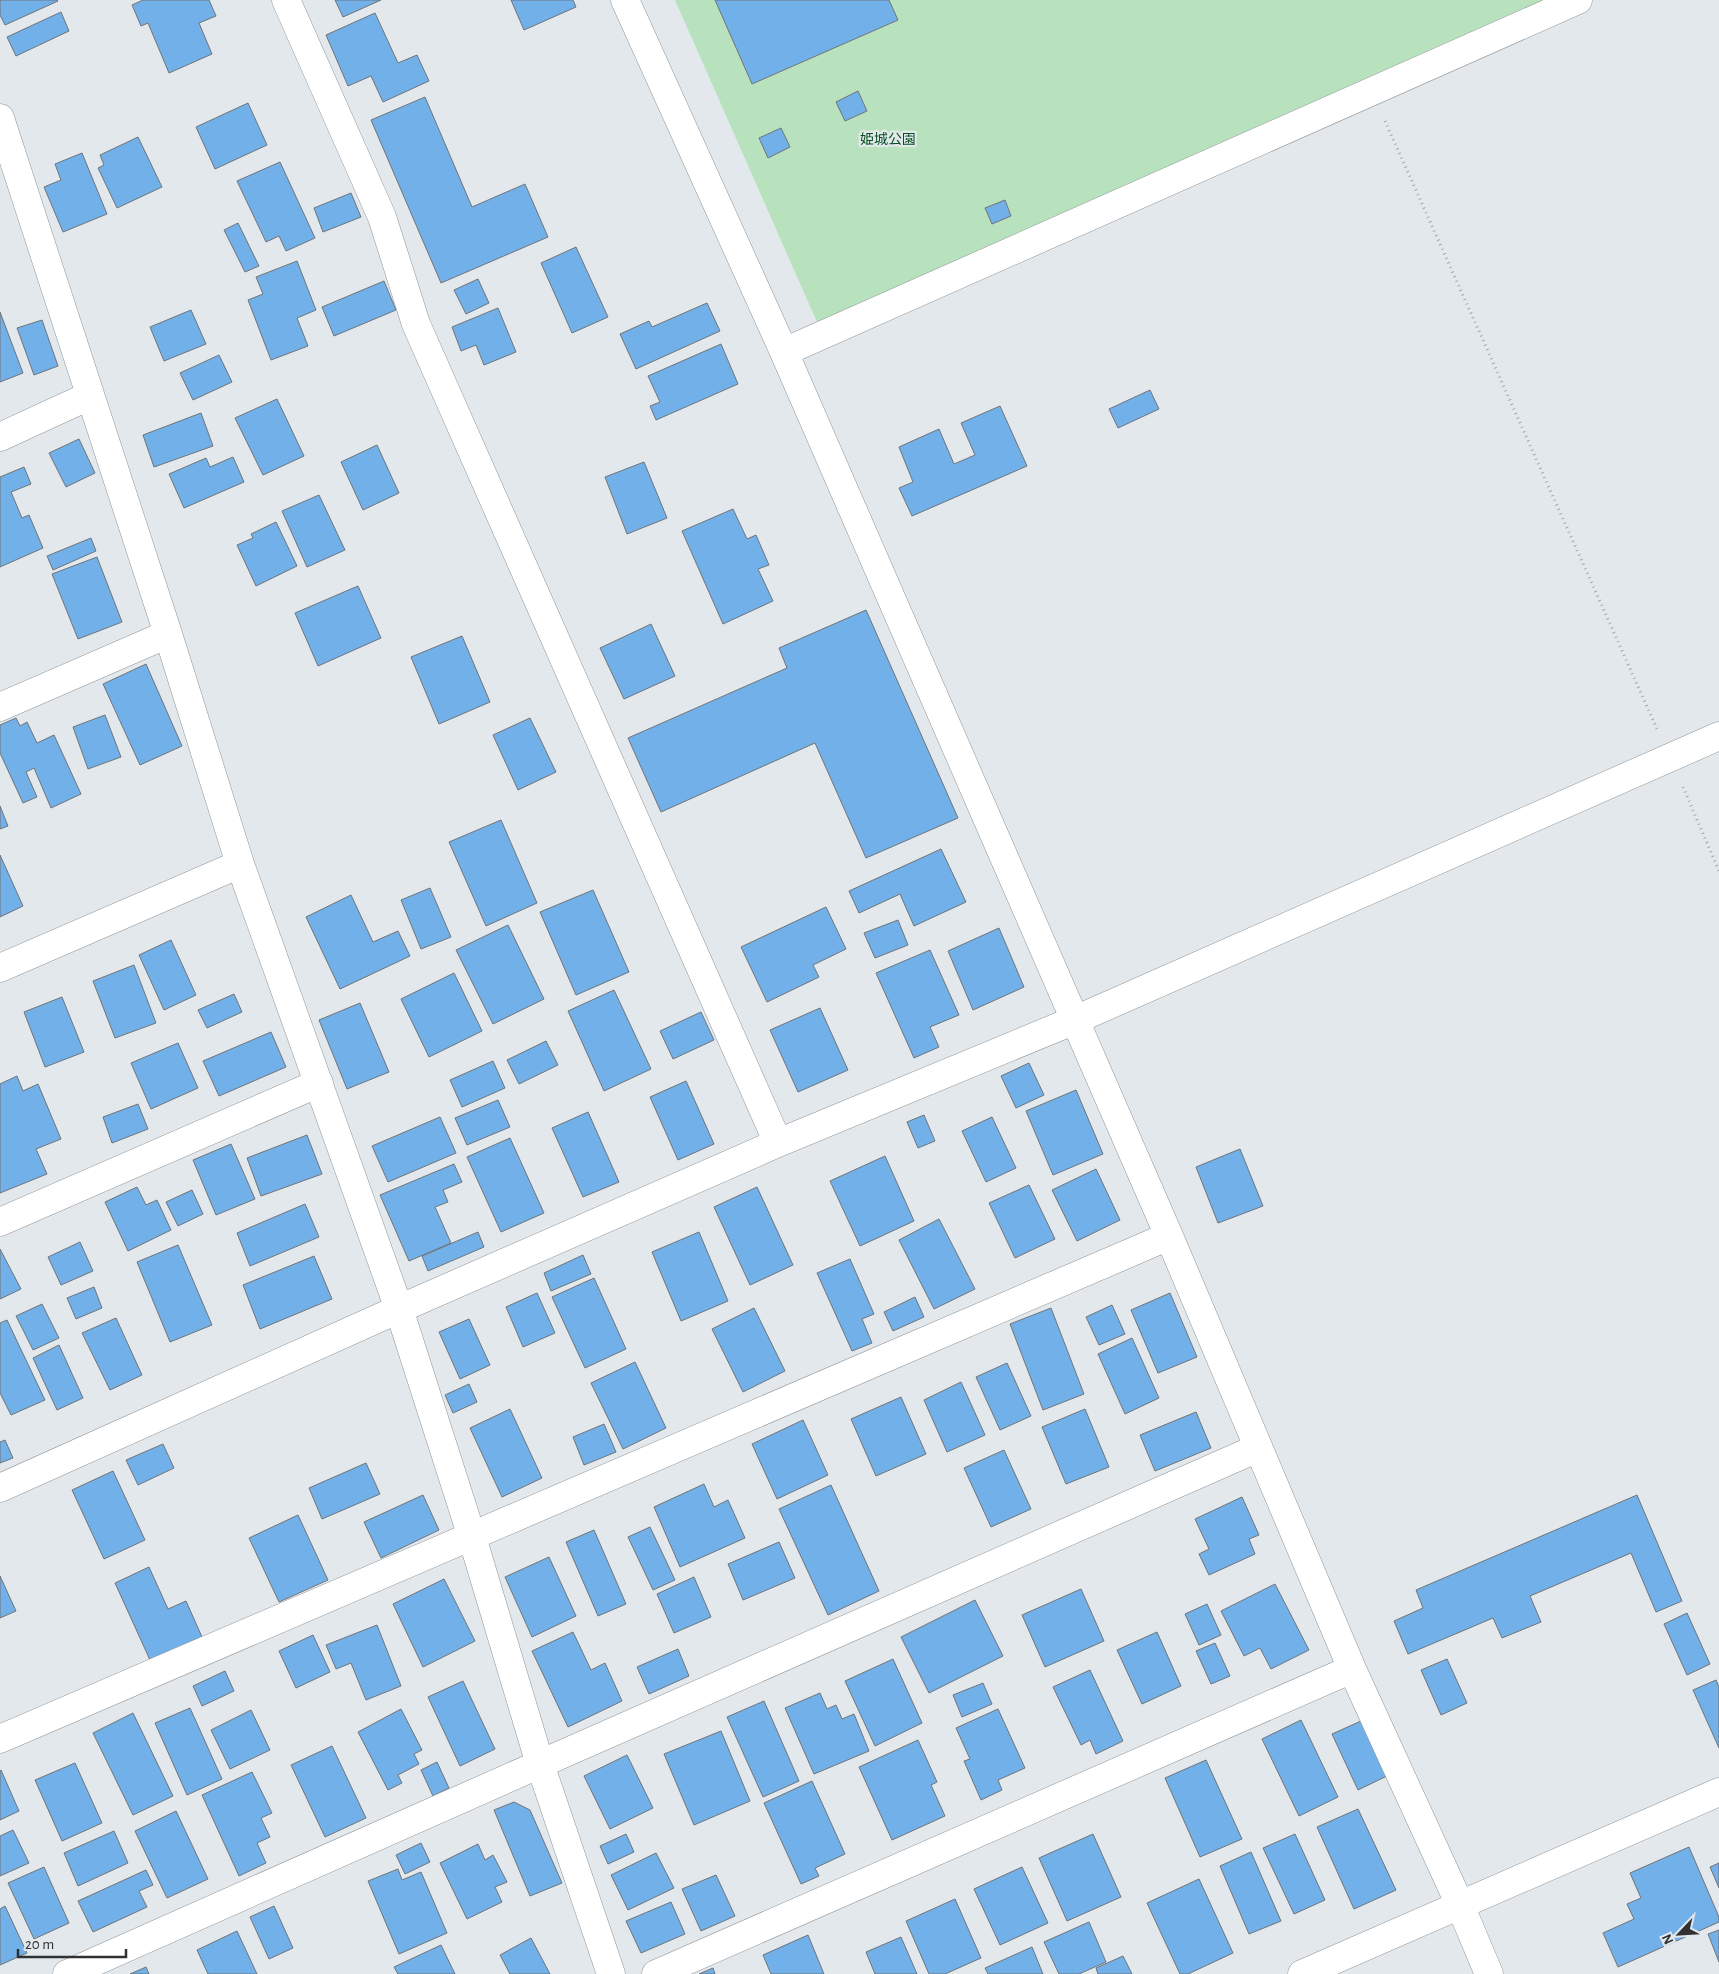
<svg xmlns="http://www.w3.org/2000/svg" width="1719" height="1974" font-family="'Alegreya Sans','Noto Sans JP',sans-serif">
	<rect width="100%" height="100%" fill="#e3e8ec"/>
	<path fill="#b8e2bd" d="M 675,0 L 1543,0 L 817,322 Z"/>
	<path fill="#71b0e8" stroke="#707478" d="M 0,0 L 57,0 L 58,1 L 5,25 L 0,15 Z
		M 143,0 L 209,0 L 216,16 L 199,23 L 212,54 L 169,73 L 148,23 L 141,26 L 132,5 Z
		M 335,0 L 381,0 L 343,17 Z
		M 511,0 L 573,0 L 576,7 L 524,30 Z
		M 715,0 L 889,0 L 898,20 L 752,84 Z
		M 61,12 L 69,31 L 16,56 L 7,37 Z
		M 375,13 L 398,63 L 417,55 L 429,81 L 383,102 L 371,76 L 348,86 L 326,35 Z
		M 858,91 L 867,111 L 845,121 L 836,102 Z
		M 425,97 L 472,207 L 525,184 L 548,237 L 441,283 L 371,120 Z
		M 248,103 L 267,145 L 215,169 L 196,127 Z
		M 781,128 L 790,147 L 768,158 L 759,138 Z
		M 138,137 L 162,187 L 117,208 L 98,168 L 104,165 L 100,155 Z
		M 82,153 L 107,214 L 63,232 L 44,187 L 61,180 L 55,164 Z
		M 280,162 L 315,238 L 286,251 L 279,236 L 266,242 L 237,181 Z
		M 351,193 L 361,217 L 323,232 L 314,208 Z
		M 1005,200 L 1011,216 L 992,224 L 985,208 Z
		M 238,223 L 259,266 L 245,272 L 224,230 Z
		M 576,247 L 608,317 L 572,333 L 541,263 Z
		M 297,261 L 316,310 L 297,318 L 308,346 L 271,360 L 248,300 L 263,294 L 256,277 Z
		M 478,279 L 489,303 L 466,314 L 454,290 Z
		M 384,281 L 396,310 L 334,336 L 322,307 Z
		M 707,303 L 720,331 L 636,369 L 620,334 L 649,321 L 652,327 Z
		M 498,308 L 516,352 L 484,365 L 476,345 L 461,351 L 452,327 Z
		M 191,310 L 206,344 L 164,361 L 150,327 Z
		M 0,312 L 23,373 L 0,382 Z
		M 42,320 L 58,366 L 34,375 L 17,328 Z
		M 721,344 L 738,384 L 656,420 L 650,406 L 660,402 L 648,376 Z
		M 219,355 L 232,382 L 193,400 L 180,373 Z
		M 1150,390 L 1159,409 L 1118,428 L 1109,409 Z
		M 277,399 L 304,456 L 263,475 L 235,418 Z
		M 1000,406 L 1027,466 L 912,516 L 899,488 L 913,482 L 899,447 L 939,429 L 954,464 L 975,455 L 961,423 Z
		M 201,413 L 213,446 L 154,467 L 143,435 Z
		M 79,439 L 95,473 L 66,487 L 49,453 Z
		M 377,445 L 399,493 L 363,510 L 341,462 Z
		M 233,457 L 244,482 L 184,508 L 169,474 L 206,458 L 210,467 Z
		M 644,462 L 667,518 L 627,534 L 605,477 Z
		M 24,467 L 31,484 L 11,492 L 22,518 L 29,515 L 43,548 L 0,567 L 0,477 Z
		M 319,495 L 345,550 L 307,567 L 282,511 Z
		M 733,509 L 747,539 L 756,535 L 769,565 L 758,569 L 773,601 L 723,624 L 682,531 Z
		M 276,522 L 297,566 L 256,586 L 237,545 L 253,538 L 251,534 Z
		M 91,538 L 96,551 L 53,570 L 47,556 Z
		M 97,557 L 122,622 L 78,639 L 52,574 Z
		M 358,586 L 381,638 L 318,666 L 295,613 Z
		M 866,610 L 958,818 L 866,858 L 815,743 L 661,812 L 628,738 L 787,668 L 779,648 Z
		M 651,624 L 675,676 L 624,699 L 600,648 Z
		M 462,636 L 490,702 L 439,724 L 411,657 Z
		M 146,664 L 182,746 L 140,765 L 103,684 Z
		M 105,715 L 121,757 L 88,769 L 73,727 Z
		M 16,718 L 20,726 L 27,722 L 37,743 L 54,735 L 81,794 L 51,808 L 34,768 L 26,772 L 37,797 L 23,803 L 0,753 L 0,725 Z
		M 530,718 L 556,772 L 518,790 L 493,735 Z
		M 0,806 L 8,826 L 0,829 Z
		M 501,820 L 537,903 L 486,926 L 449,842 Z
		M 941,849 L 966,902 L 914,926 L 900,894 L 859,913 L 849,891 Z
		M 0,855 L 23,906 L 0,917 Z
		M 430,888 L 451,937 L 421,949 L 401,900 Z
		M 593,890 L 629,972 L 576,995 L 540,912 Z
		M 351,895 L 373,942 L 398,931 L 410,956 L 340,989 L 306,917 Z
		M 826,907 L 846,949 L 813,965 L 819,977 L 767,1002 L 741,947 Z
		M 898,920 L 908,945 L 875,958 L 864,933 Z
		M 508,925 L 544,999 L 493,1024 L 456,950 Z
		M 999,928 L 1024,987 L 973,1010 L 948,951 Z
		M 171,940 L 196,995 L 164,1010 L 139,955 Z
		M 930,950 L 959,1015 L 930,1027 L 939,1047 L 914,1058 L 876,973 Z
		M 134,965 L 156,1023 L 115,1038 L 93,981 Z
		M 454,973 L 482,1031 L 429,1057 L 401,999 Z
		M 614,990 L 651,1069 L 604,1091 L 568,1011 Z
		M 234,994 L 242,1012 L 207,1028 L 198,1010 Z
		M 62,997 L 84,1052 L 45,1067 L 24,1012 Z
		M 360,1003 L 389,1072 L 347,1089 L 319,1020 Z
		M 820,1008 L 848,1070 L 798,1092 L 770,1030 Z
		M 701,1012 L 714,1040 L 673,1059 L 660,1031 Z
		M 271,1032 L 286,1067 L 219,1096 L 203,1061 Z
		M 546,1041 L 558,1065 L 519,1084 L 507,1060 Z
		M 178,1043 L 198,1088 L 151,1109 L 131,1063 Z
		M 493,1061 L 505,1088 L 462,1107 L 450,1080 Z
		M 1029,1063 L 1044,1095 L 1016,1108 L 1001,1076 Z
		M 17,1076 L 23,1091 L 38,1084 L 61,1139 L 36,1149 L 47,1174 L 0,1193 L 0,1084 Z
		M 686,1081 L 714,1144 L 678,1160 L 650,1097 Z
		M 1076,1090 L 1103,1154 L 1053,1175 L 1026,1111 Z
		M 498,1100 L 510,1127 L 467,1145 L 455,1118 Z
		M 138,1104 L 148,1129 L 112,1143 L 103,1117 Z
		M 588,1112 L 619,1182 L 583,1197 L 552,1128 Z
		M 924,1115 L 935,1141 L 918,1148 L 907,1122 Z
		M 440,1117 L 456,1153 L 388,1182 L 372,1146 Z
		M 992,1117 L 1016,1168 L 986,1182 L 962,1131 Z
		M 307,1135 L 322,1174 L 261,1196 L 247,1158 Z
		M 510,1138 L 544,1213 L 501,1232 L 467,1157 Z
		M 231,1144 L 255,1199 L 216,1215 L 193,1160 Z
		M 1240,1149 L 1263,1206 L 1218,1223 L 1196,1167 Z
		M 885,1156 L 914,1221 L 860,1246 L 830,1181 Z
		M 454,1164 L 462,1182 L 443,1190 L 448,1202 L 435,1207 L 451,1243 L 409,1261 L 380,1195 Z
		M 1096,1169 L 1120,1220 L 1077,1241 L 1052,1190 Z
		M 1029,1185 L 1055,1239 L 1015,1258 L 989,1203 Z
		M 137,1187 L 146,1205 L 157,1200 L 171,1230 L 128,1251 L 105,1202 Z
		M 757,1187 L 793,1265 L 750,1285 L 714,1207 Z
		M 192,1190 L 203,1214 L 178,1226 L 166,1202 Z
		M 305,1204 L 319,1237 L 250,1266 L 237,1233 Z
		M 939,1219 L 975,1289 L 934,1309 L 899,1240 Z
		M 478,1232 L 484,1247 L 428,1271 L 422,1256 Z
		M 699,1232 L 728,1301 L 681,1321 L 652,1252 Z
		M 80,1242 L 93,1271 L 61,1285 L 48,1257 Z
		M 178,1245 L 212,1325 L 170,1342 L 137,1262 Z
		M 0,1249 L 21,1289 L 0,1299 Z
		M 583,1255 L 591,1274 L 551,1291 L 544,1273 Z
		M 314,1256 L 332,1299 L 260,1329 L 243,1285 Z
		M 850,1259 L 874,1314 L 862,1319 L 872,1343 L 852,1351 L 817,1273 Z
		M 594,1278 L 626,1349 L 585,1368 L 552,1297 Z
		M 94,1287 L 102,1308 L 76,1319 L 67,1298 Z
		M 537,1293 L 555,1333 L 523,1347 L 506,1307 Z
		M 1170,1293 L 1197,1357 L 1158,1373 L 1131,1310 Z
		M 915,1297 L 924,1317 L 893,1331 L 884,1312 Z
		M 42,1304 L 59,1338 L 33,1350 L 16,1316 Z
		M 1112,1305 L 1125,1334 L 1099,1345 L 1086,1317 Z
		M 754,1308 L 785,1371 L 743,1392 L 712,1329 Z
		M 1051,1308 L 1084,1394 L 1043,1410 L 1010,1324 Z
		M 116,1318 L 142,1375 L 110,1390 L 82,1333 Z
		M 469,1319 L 490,1365 L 460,1379 L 439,1332 Z
		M 7,1320 L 45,1400 L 11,1415 L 0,1393 L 0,1323 Z
		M 1132,1338 L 1159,1398 L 1125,1414 L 1098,1354 Z
		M 59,1345 L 83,1398 L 57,1410 L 33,1358 Z
		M 635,1362 L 666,1428 L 623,1449 L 591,1383 Z
		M 1007,1363 L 1031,1416 L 1000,1430 L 976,1377 Z
		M 961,1382 L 985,1435 L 947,1452 L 924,1400 Z
		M 469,1384 L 477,1402 L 453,1413 L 445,1395 Z
		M 901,1397 L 926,1454 L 876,1476 L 851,1419 Z
		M 510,1409 L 542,1478 L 502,1497 L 470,1428 Z
		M 1085,1409 L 1109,1467 L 1066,1484 L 1042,1427 Z
		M 1196,1412 L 1211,1448 L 1155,1471 L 1140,1435 Z
		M 803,1420 L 828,1475 L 777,1499 L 752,1444 Z
		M 604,1424 L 616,1452 L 584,1465 L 573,1437 Z
		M 5,1440 L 13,1458 L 0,1463 L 0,1442 Z
		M 163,1444 L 174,1468 L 138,1485 L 126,1460 Z
		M 1004,1450 L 1031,1509 L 991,1527 L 964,1468 Z
		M 366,1463 L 380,1494 L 322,1519 L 309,1488 Z
		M 113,1471 L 145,1540 L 104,1559 L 72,1490 Z
		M 704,1484 L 714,1507 L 728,1500 L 745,1538 L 680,1567 L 654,1507 Z
		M 831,1485 L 879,1591 L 828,1615 L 779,1509 Z
		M 423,1495 L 439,1530 L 381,1558 L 364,1522 Z
		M 1637,1495 L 1682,1601 L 1656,1612 L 1631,1553 L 1530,1596 L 1541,1622 L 1502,1638 L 1493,1618 L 1408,1654 L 1394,1621 L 1423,1608 L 1416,1590 Z
		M 1242,1497 L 1259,1535 L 1249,1539 L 1255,1554 L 1209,1575 L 1199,1554 L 1209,1549 L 1195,1519 Z
		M 298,1515 L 328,1580 L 279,1602 L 249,1538 Z
		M 650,1527 L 675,1580 L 653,1590 L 628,1537 Z
		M 594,1530 L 626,1604 L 598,1616 L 566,1542 Z
		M 779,1542 L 795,1578 L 743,1600 L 728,1564 Z
		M 549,1557 L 576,1616 L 532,1637 L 505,1577 Z
		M 149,1567 L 168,1609 L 186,1601 L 202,1637 L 150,1660 L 115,1583 Z
		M 0,1576 L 16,1611 L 0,1618 Z
		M 694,1577 L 711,1617 L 674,1633 L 657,1594 Z
		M 444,1579 L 475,1641 L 423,1667 L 393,1604 Z
		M 1275,1584 L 1309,1650 L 1271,1669 L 1260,1648 L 1244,1656 L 1221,1611 Z
		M 1081,1589 L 1104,1641 L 1045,1667 L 1022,1615 Z
		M 975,1600 L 1003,1656 L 929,1693 L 901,1637 Z
		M 1207,1604 L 1221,1635 L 1199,1645 L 1185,1614 Z
		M 1687,1613 L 1710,1664 L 1687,1675 L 1664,1624 Z
		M 377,1625 L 401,1686 L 366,1700 L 351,1663 L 336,1669 L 326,1645 Z
		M 573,1632 L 591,1670 L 605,1663 L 622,1701 L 568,1727 L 532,1651 Z
		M 1157,1632 L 1181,1686 L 1142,1704 L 1117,1650 Z
		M 313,1635 L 330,1672 L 296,1688 L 279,1651 Z
		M 1215,1643 L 1230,1676 L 1211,1684 L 1196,1651 Z
		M 678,1649 L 689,1676 L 649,1694 L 637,1667 Z
		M 893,1659 L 922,1723 L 875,1746 L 845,1681 Z
		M 1447,1659 L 1467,1703 L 1441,1715 L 1421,1670 Z
		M 1090,1670 L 1123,1741 L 1096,1754 L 1090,1740 L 1081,1745 L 1053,1687 Z
		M 225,1671 L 234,1691 L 202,1706 L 193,1686 Z
		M 1716,1680 L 1719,1687 L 1719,1748 L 1693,1690 Z
		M 463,1681 L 495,1749 L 460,1766 L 428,1697 Z
		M 983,1683 L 992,1704 L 962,1717 L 953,1695 Z
		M 820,1693 L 827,1709 L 836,1705 L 842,1719 L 854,1714 L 869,1751 L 814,1774 L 785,1708 Z
		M 764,1701 L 799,1781 L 763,1797 L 727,1717 Z
		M 190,1708 L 222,1779 L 187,1795 L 155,1723 Z
		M 401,1709 L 422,1750 L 414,1754 L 419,1764 L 398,1775 L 402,1783 L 388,1790 L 358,1732 Z
		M 998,1709 L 1025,1768 L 998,1780 L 1002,1790 L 981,1800 L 964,1761 L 970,1759 L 956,1728 Z
		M 251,1710 L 270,1750 L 230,1769 L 211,1730 Z
		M 133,1713 L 173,1796 L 133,1815 L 93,1733 Z
		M 1301,1720 L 1338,1797 L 1299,1816 L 1262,1739 Z
		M 1361,1721 L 1387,1776 L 1358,1790 L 1332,1734 Z
		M 721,1731 L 750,1801 L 694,1825 L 664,1754 Z
		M 918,1740 L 937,1782 L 931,1785 L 945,1816 L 892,1840 L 859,1767 Z
		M 332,1746 L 366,1818 L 325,1837 L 291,1765 Z
		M 627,1755 L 653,1808 L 610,1829 L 584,1776 Z
		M 1206,1760 L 1242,1839 L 1200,1857 L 1165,1778 Z
		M 437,1762 L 449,1788 L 433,1796 L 421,1770 Z
		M 75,1763 L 102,1823 L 62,1841 L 35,1780 Z
		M 1,1770 L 19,1811 L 0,1820 L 0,1771 Z
		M 252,1772 L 272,1813 L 261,1818 L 270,1837 L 257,1843 L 266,1863 L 239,1876 L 202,1795 Z
		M 812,1781 L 845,1854 L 815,1868 L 819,1876 L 801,1884 L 764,1803 Z
		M 514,1802 L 530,1810 L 562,1883 L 530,1896 L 494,1810 Z
		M 1358,1809 L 1396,1890 L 1354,1909 L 1317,1827 Z
		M 176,1811 L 208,1879 L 167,1898 L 135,1831 Z
		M 13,1830 L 29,1863 L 0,1876 L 0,1836 Z
		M 114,1831 L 128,1863 L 78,1886 L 64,1853 Z
		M 626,1834 L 634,1852 L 608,1864 L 600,1846 Z
		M 1093,1834 L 1121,1897 L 1067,1921 L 1039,1858 Z
		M 1295,1834 L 1325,1900 L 1294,1914 L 1263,1848 Z
		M 421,1843 L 430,1862 L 405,1874 L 396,1855 Z
		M 478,1844 L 485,1860 L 493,1855 L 507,1882 L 495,1887 L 502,1902 L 467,1919 L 440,1863 Z
		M 1689,1847 L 1719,1917 L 1719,1922 L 1618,1967 L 1603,1933 L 1634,1919 L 1627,1904 L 1641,1898 L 1630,1873 Z
		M 1251,1852 L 1281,1921 L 1249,1934 L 1220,1866 Z
		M 656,1853 L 674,1888 L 628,1910 L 611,1875 Z
		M 1719,1863 L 1719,1888 L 1710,1867 Z
		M 44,1867 L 69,1923 L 34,1939 L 8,1883 Z
		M 1022,1867 L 1048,1923 L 1000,1945 L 974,1889 Z
		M 398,1869 L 402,1880 L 421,1872 L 447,1933 L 399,1954 L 368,1881 Z
		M 146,1870 L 153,1885 L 139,1891 L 147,1907 L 93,1932 L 78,1901 Z
		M 716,1875 L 735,1916 L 701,1931 L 682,1889 Z
		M 1199,1879 L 1233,1953 L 1188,1974 L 1180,1974 L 1147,1903 Z
		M 955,1899 L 981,1958 L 945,1974 L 929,1974 L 906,1921 Z
		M 671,1902 L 685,1934 L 641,1953 L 626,1921 Z
		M 5,1906 L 27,1953 L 0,1965 L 0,1909 Z
		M 274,1906 L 293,1948 L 269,1959 L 250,1917 Z
		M 1089,1922 L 1106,1962 L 1079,1974 L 1059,1974 L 1044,1942 Z
		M 1719,1930 L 1719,1962 L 1708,1934 Z
		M 237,1931 L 257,1974 L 208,1974 L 197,1950 Z
		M 808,1935 L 824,1974 L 771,1974 L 763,1955 Z
		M 901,1937 L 917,1974 L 875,1974 L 866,1952 Z
		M 531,1938 L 550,1974 L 510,1974 L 500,1955 Z
		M 441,1945 L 455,1974 L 398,1974 L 394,1967 Z
		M 1032,1947 L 1043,1974 L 988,1974 L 985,1968 Z
		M 1123,1956 L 1132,1974 L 1098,1974 L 1096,1968 Z
		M 146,1967 L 149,1974 L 130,1974 Z
		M 713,1968 L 715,1974 L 699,1974 Z"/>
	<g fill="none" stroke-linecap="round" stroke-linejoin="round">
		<g stroke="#919598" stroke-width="29">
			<path id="minor" d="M 286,0 L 382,217 L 416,324 L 778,1143
				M 625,0 L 784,352 L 1169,1236 L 1352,1669 L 1460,1905 L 1489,1974
				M 0,118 L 168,634 L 240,864 L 399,1309 L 472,1537 L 540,1764 L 611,1974
				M 784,352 L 1578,0
				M 0,437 L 89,396
				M 0,707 L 168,634
				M 0,968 L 240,864
				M 0,1222 L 319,1083
				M 0,1488 L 399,1309 L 778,1143 L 1075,1020 L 1719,736
				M 0,1739 L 1169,1236
				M 67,1974 L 540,1764 L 1258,1448
				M 656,1974 L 1352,1669"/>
		</g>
		<g stroke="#919598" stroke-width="29">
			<path id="tertiary" d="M 1302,1974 L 1719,1792"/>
		</g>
		<path stroke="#a3a7aa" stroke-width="3" stroke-dasharray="1 4" stroke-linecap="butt" d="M 1385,121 L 1657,729
			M 1683,787 L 1719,871"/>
		<use href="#minor" stroke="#fff" stroke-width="28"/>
		<use href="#tertiary" stroke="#fff" stroke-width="28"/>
	</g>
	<g text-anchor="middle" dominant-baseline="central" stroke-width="4.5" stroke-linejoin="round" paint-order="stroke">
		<g font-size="14" fill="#06521e" stroke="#e3e8ec">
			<text x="888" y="140">姫城公園</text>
		</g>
	</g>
	<g transform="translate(1679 1934) rotate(245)" stroke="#e3e8ec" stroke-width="4" paint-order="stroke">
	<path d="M0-4L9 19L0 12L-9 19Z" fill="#2f3132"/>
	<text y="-8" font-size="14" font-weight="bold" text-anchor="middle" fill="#2f3132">N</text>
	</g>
	<path d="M18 1949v8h108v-8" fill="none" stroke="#2f3132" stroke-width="2.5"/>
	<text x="25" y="1949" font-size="15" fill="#2f3132" stroke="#e3e8ec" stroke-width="4" paint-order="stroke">20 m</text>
</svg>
